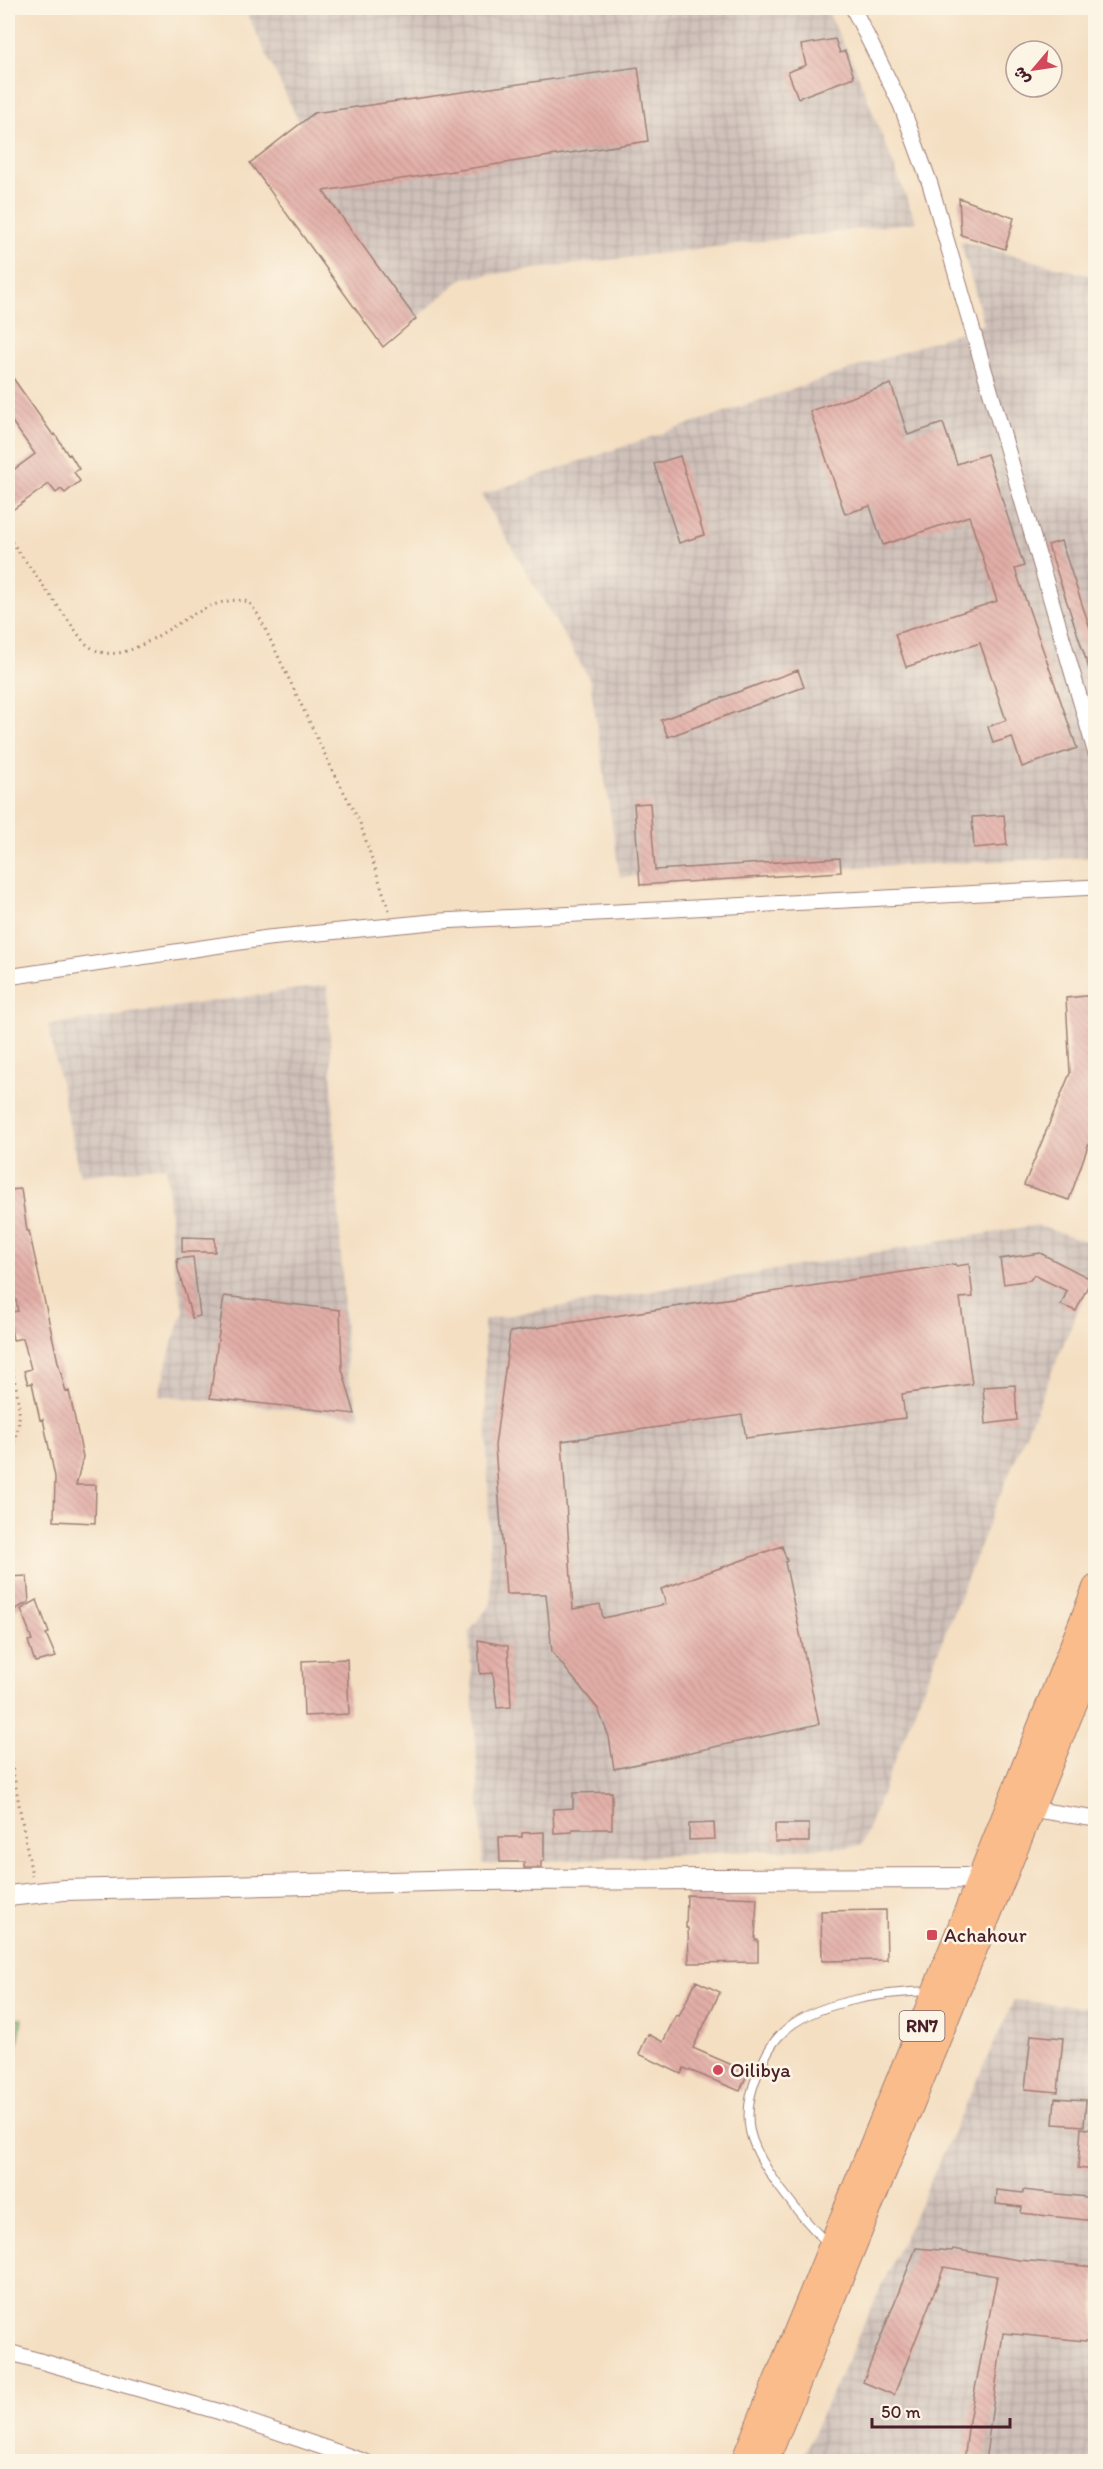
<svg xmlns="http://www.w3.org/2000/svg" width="1103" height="2469" font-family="Itim,'Playpen Sans Arabic',sans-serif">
	<defs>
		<pattern id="industrial-grid" width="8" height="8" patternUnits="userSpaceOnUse" patternTransform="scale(1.5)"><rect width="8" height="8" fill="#cfc1ba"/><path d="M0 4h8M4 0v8" fill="none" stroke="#b3a5a0"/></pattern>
		<pattern id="building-back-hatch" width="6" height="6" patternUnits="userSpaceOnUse" patternTransform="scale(1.5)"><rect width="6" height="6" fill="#e2aea7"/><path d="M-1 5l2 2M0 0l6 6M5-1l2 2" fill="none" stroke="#c39590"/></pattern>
	</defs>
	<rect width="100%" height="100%" fill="#fcf5e5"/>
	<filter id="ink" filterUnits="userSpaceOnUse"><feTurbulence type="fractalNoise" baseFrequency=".0167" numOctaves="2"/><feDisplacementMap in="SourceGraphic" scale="12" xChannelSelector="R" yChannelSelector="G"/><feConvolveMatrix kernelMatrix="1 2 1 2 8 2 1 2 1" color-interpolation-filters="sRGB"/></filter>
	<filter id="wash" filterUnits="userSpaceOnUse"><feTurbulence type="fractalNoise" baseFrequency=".008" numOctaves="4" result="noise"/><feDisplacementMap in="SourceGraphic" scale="24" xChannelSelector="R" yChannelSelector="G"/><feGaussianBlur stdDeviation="1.35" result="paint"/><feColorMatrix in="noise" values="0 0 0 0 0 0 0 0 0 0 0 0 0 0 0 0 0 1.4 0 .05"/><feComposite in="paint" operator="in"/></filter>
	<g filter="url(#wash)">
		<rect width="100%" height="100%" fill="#f4dfc2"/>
		<path fill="url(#industrial-grid)" d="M 244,8 L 826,8 L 855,67 L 916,222 L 463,278 L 383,347 L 250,163 L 300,124 Z
			M 960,241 L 1095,277 L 1095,857 L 620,877 L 590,680 L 481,495 L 984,324 Z
			M 327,985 L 347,1372 L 361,1417 L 159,1395 L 172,1343 L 184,1311 L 173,1262 L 166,1166 L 80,1176 L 48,1025 Z
			M 1036,1225 L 1095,1244 L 1095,1269 L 991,1517 L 861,1846 L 483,1864 L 469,1631 L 491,1604 L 484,1320 Z
			M 1014,2000 L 1095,2008 L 1095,2461 L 800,2462 Z"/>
		<path fill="#90dc99" stroke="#6d7e62" stroke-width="1.5" d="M 8,2017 L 22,2019 L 8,2100 Z"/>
		<g id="blocks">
			<path fill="url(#building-back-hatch)" d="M 835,39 L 840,53 L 845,51 L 854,77 L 798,98 L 788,72 L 806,65 L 801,45 Z
				M 638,67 L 648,141 L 323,191 L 416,319 L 383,347 L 250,163 L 314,113 Z
				M 959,198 L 1014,218 L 1005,249 L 961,235 Z
				M 8,371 L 53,435 L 55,434 L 68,455 L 70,454 L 79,469 L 74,472 L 80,481 L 65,493 L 61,489 L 56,493 L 49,484 L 8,513 L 8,474 L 35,454 L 8,416 Z
				M 891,384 L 908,435 L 943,423 L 957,464 L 987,454 L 1024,566 L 1015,569 L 1077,748 L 1022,767 L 1012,737 L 993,743 L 988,727 L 1006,720 L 980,643 L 906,667 L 895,634 L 997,601 L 969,516 L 883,545 L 870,506 L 845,514 L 810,411 Z
				M 680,456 L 704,535 L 679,543 L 654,464 Z
				M 1061,541 L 1095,643 L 1095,680 L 1093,681 L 1048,545 Z
				M 798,670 L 804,687 L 668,737 L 661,720 Z
				M 650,803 L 655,870 L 840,858 L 841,872 L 640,885 L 634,804 Z
				M 1004,815 L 1007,845 L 974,848 L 972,817 Z
				M 1095,995 L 1095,1126 L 1069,1200 L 1024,1185 L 1070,1073 L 1066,998 Z
				M 21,1189 L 27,1231 L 29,1231 L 58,1362 L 66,1392 L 69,1391 L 83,1457 L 76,1485 L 96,1485 L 95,1523 L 54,1521 L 55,1477 L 43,1419 L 40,1420 L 32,1383 L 28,1384 L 24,1371 L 31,1369 L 23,1338 L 13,1340 L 8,1313 L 18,1311 L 11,1276 L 8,1277 L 8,1190 Z
				M 182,1237 L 215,1238 L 215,1252 L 182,1252 Z
				M 1040,1253 L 1091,1279 L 1076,1311 L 1061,1305 L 1067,1291 L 1034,1275 L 1030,1280 L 1004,1284 L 1000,1259 Z
				M 193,1257 L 200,1316 L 192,1318 L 178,1269 L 177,1259 Z
				M 955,1264 L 956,1266 L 969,1264 L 973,1297 L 960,1298 L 972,1384 L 902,1394 L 905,1418 L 746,1438 L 742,1415 L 562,1441 L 573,1609 L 600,1604 L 603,1618 L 666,1604 L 661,1589 L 782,1546 L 787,1561 L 785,1562 L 819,1724 L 614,1769 L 609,1737 L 598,1709 L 552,1652 L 546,1594 L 506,1594 L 495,1446 L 510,1332 Z
				M 224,1296 L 340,1310 L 342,1369 L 355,1414 L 210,1398 Z
				M 1015,1385 L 1017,1420 L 986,1424 L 983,1387 Z
				M 27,1576 L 29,1602 L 8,1613 L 8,1577 Z
				M 37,1600 L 49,1633 L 46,1634 L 56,1657 L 35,1662 L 28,1641 L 32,1640 L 21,1609 Z
				M 478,1640 L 508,1646 L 511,1707 L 497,1708 L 493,1673 L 480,1674 Z
				M 347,1659 L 349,1714 L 304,1716 L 302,1661 Z
				M 612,1792 L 612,1829 L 572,1829 L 572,1832 L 554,1833 L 553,1809 L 573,1808 L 573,1793 Z
				M 714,1823 L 715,1839 L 689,1840 L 689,1824 Z
				M 775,1824 L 809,1824 L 809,1842 L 775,1842 Z
				M 544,1832 L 544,1861 L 541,1861 L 541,1868 L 524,1868 L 524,1862 L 500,1862 L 499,1837 L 522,1837 L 522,1833 Z
				M 687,1895 L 757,1898 L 755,1940 L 758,1940 L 758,1962 L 689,1963 L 688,1928 L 686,1928 Z
				M 886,1910 L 887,1960 L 822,1961 L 821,1911 Z
				M 696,1981 L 720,1992 L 693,2048 L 748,2072 L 740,2091 L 684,2068 L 681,2074 L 639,2054 L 648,2034 L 663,2042 L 676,2015 L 679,2016 Z
				M 1031,2035 L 1063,2038 L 1058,2092 L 1025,2089 Z
				M 1055,2098 L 1086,2100 L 1084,2126 L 1053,2124 Z
				M 1081,2128 L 1095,2130 L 1095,2170 L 1078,2168 Z
				M 997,2190 L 1023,2193 L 1023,2190 L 1095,2198 L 1095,2221 L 1021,2213 L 1022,2207 L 996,2204 Z
				M 916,2248 L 952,2251 L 953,2249 L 1019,2260 L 1095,2267 L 1095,2342 L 1003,2333 L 985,2462 L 964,2462 L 969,2420 L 997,2276 L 944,2267 L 894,2395 L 863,2382 Z"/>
		</g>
	</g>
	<g filter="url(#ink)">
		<use href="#blocks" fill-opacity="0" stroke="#9f7f76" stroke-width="1.5"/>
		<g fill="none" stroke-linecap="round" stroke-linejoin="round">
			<g stroke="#9f7f76" stroke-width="10">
				<path id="service" d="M 827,2243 C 802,2218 757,2165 750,2131 C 746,2111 750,2092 758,2073 C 764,2059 770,2045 781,2034 C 812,2001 888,1992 931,1991"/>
			</g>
			<g stroke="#9f7f76" stroke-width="17">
				<path id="minor" d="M 853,8 L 901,105 L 930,184 L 1096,754
					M 8,977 L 268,938 L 442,921 L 1096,887
					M 1030,1809 L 1096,1819
					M 8,2352 L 217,2411 L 366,2462"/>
			</g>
			<g stroke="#9f7f76" stroke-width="22">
				<path id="tertiary" d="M 8,1896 L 64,1890 L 472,1880 L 965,1878 L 991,1882"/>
			</g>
			<g stroke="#9f7f76" stroke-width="28">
				<path id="trunk" d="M 744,2462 L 936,1990 L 1096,1588
					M 765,2462 L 1096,1649"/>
			</g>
			<path stroke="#9f7f76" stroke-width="3" stroke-dasharray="1.5 4.5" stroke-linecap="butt" d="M 8,537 L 83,641 C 129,688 194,586 249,602 L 259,616 L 328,761 L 360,823 L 389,910
				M 8,1352 C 15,1386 29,1422 8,1453
				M 8,1758 L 12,1766 L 32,1876"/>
			<use href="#service" stroke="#fff" stroke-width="8"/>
			<use href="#minor" stroke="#fff" stroke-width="15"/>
			<use href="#tertiary" stroke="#fff" stroke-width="20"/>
			<use href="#trunk" stroke="#fabc8b" stroke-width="26"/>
		</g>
	</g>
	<g fill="#d1495b" stroke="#fcf5e5" stroke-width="2">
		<rect x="926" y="1929" width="12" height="12" rx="3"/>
		<circle cx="718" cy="2070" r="6"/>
	</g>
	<g text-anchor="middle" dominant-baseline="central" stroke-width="5" stroke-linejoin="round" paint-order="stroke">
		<rect fill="#fcf5e5" stroke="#7f5f63" stroke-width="1.5" x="899.5" y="2011" width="45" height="30" rx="4.5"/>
		<g font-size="18" font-weight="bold" fill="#4a1f2b">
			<text x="922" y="2026">RN7</text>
		</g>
		<g font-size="20" fill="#4a1f2b" stroke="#fcf5e5" text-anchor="start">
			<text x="944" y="1935">Achahour</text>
			<text x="730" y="2070">Oilibya</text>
		</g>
	</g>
	<rect width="1103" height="2469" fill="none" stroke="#fcf5e5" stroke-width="30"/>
	<g transform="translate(1034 69) rotate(241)"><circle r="28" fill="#fcf5e5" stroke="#b59f9b" stroke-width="1.5"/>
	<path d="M0-4.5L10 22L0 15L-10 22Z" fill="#d1495b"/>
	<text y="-9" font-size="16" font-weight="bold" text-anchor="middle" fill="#4a1f2b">ش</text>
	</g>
	<path d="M872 2418v9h138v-9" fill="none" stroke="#4a1f2b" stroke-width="3"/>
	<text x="881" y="2418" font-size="18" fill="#4a1f2b" stroke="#fcf5e5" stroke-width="4.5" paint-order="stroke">50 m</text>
</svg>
